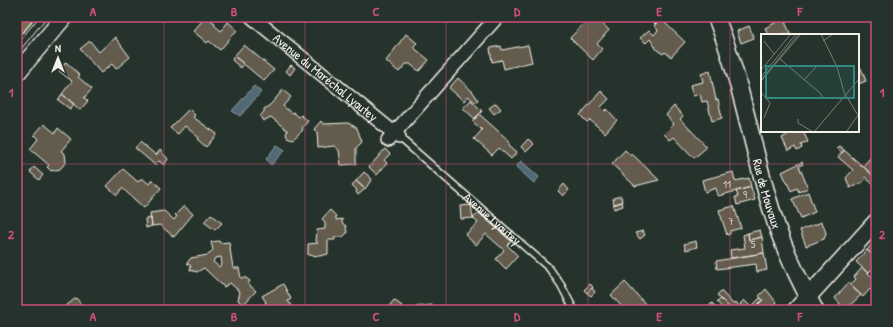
<svg xmlns="http://www.w3.org/2000/svg" width="893" height="327" font-family="'Patrick Hand',sans-serif">
	<rect width="100%" height="100%" fill="#26332d"/>
	<filter id="ink" filterUnits="userSpaceOnUse"><feTurbulence type="fractalNoise" baseFrequency=".025" numOctaves="2"/><feDisplacementMap in="SourceGraphic" scale="8" xChannelSelector="R" yChannelSelector="G"/><feConvolveMatrix kernelMatrix="1 2 1 2 8 2 1 2 1" color-interpolation-filters="sRGB"/></filter>
	<g filter="url(#ink)">
		<path fill="#506975" stroke="#929fa3" d="M 254,86 L 261,92 L 240,116 L 232,111 Z
			M 277,145 L 285,150 L 271,165 L 266,159 Z
			M 521,161 L 539,177 L 534,183 L 516,167 Z"/>
		<path fill="#645c4d" stroke="#f4f1e8" fill-rule="evenodd" d="M 206,17 L 215,23 L 214,25 L 221,31 L 228,22 L 237,30 L 220,50 L 209,41 L 207,43 L 193,31 Z
			M 590,17 L 595,17 L 609,30 L 597,44 L 602,49 L 593,60 L 570,38 Z
			M 653,17 L 660,17 L 661,18 L 655,24 L 651,20 Z
			M 662,17 L 668,20 L 665,23 L 685,42 L 671,57 L 665,52 L 663,54 L 657,50 L 650,39 L 646,43 L 640,38 L 649,30 L 654,35 L 658,30 L 654,26 Z
			M 780,17 L 786,17 L 788,20 L 785,22 L 791,35 L 768,35 L 765,28 L 777,22 L 775,19 Z
			M 749,26 L 754,38 L 741,43 L 737,31 Z
			M 406,34 L 417,43 L 413,47 L 429,60 L 419,71 L 410,64 L 406,64 L 399,72 L 386,61 Z
			M 115,37 L 130,57 L 116,69 L 112,64 L 101,73 L 80,49 L 90,41 L 99,52 Z
			M 244,45 L 274,70 L 264,81 L 234,56 Z
			M 528,45 L 532,62 L 504,69 L 502,60 L 492,62 L 490,48 L 501,46 L 502,50 Z
			M 234,56 L 244,64 L 241,68 L 232,60 Z
			M 66,62 L 80,75 L 78,77 L 92,89 L 84,98 L 88,101 L 80,110 L 62,94 L 72,81 L 59,71 Z
			M 291,65 L 295,68 L 290,75 L 286,71 Z
			M 861,68 L 866,81 L 858,84 L 858,70 Z
			M 710,71 L 716,100 L 718,99 L 722,118 L 712,121 L 707,101 L 702,102 L 700,94 L 693,96 L 690,85 L 703,82 L 701,74 Z
			M 458,78 L 473,92 L 478,100 L 476,103 L 468,96 L 464,101 L 449,88 Z
			M 283,90 L 291,97 L 283,106 L 291,113 L 293,112 L 299,117 L 301,115 L 308,121 L 302,128 L 303,130 L 293,139 L 287,137 L 286,133 L 288,131 L 271,117 L 263,121 L 260,116 L 264,112 L 264,109 L 270,105 Z
			M 601,91 L 609,99 L 601,107 L 605,111 L 607,109 L 617,120 L 605,133 L 590,120 L 587,122 L 580,115 Z
			M 62,94 L 74,104 L 70,109 L 58,100 Z
			M 471,100 L 482,111 L 475,119 L 463,108 Z
			M 496,103 L 501,109 L 494,114 L 489,108 Z
			M 674,106 L 683,116 L 680,119 L 707,147 L 694,158 L 674,137 L 670,140 L 664,134 L 674,124 L 666,115 Z
			M 189,109 L 195,115 L 193,117 L 217,134 L 206,147 L 197,139 L 198,137 L 185,126 L 178,134 L 170,128 Z
			M 479,114 L 507,139 L 510,143 L 509,145 L 517,152 L 511,159 L 499,148 L 492,155 L 474,139 L 482,130 L 472,121 Z
			M 321,121 L 323,124 L 348,123 L 357,128 L 362,142 L 356,148 L 356,164 L 341,165 L 339,150 L 334,146 L 318,148 L 317,131 L 314,129 Z
			M 44,124 L 55,133 L 58,128 L 71,139 L 61,151 L 65,154 L 66,162 L 60,169 L 51,171 L 47,167 L 49,165 L 30,149 L 38,139 L 34,135 Z
			M 793,131 L 803,131 L 808,142 L 801,145 L 802,148 L 797,151 L 795,147 L 788,151 L 782,138 Z
			M 528,139 L 534,144 L 526,152 L 521,147 Z
			M 140,142 L 156,155 L 160,150 L 168,159 L 164,165 L 159,161 L 155,165 L 135,148 Z
			M 839,146 L 844,150 L 842,153 L 836,148 Z
			M 385,149 L 390,154 L 384,160 L 387,163 L 377,175 L 369,167 Z
			M 625,150 L 631,156 L 632,154 L 659,180 L 635,186 L 612,164 Z
			M 844,150 L 876,178 L 874,185 L 865,177 L 863,182 L 850,188 L 846,178 L 853,170 L 838,157 Z
			M 876,151 L 876,178 L 863,166 Z
			M 802,162 L 803,164 L 799,166 L 808,188 L 799,192 L 797,188 L 791,191 L 782,172 Z
			M 34,167 L 43,175 L 39,180 L 30,172 Z
			M 123,169 L 138,182 L 142,178 L 149,184 L 152,180 L 161,188 L 144,208 L 122,188 L 117,195 L 107,186 Z
			M 364,172 L 372,179 L 365,189 L 356,181 Z
			M 733,172 L 735,181 L 749,178 L 751,187 L 718,196 L 716,188 L 705,192 L 702,180 Z
			M 356,181 L 365,189 L 358,195 L 356,192 L 357,190 L 352,185 Z
			M 564,184 L 569,190 L 563,196 L 558,191 Z
			M 751,187 L 755,200 L 737,205 L 735,197 L 738,197 L 736,191 Z
			M 808,192 L 815,212 L 801,218 L 792,199 Z
			M 621,196 L 622,202 L 614,204 L 613,198 Z
			M 622,202 L 623,206 L 614,209 L 613,205 Z
			M 471,205 L 473,218 L 461,219 L 460,206 Z
			M 184,206 L 193,214 L 174,237 L 160,225 L 152,226 L 150,213 L 164,211 L 174,220 L 177,216 L 175,215 Z
			M 734,206 L 741,228 L 730,231 L 730,234 L 727,235 L 719,210 Z
			M 330,210 L 336,216 L 336,220 L 342,219 L 342,223 L 346,226 L 347,233 L 343,237 L 335,237 L 335,240 L 328,240 L 328,254 L 320,256 L 308,255 L 308,244 L 318,243 L 316,241 L 317,230 L 325,229 L 325,222 L 322,219 Z
			M 479,213 L 511,241 L 507,245 L 518,256 L 506,269 L 496,259 L 504,250 L 486,234 L 476,245 L 465,235 L 478,223 L 473,218 Z
			M 211,214 L 222,223 L 215,230 L 204,222 Z
			M 151,218 L 152,226 L 146,228 L 145,219 Z
			M 822,222 L 826,233 L 824,239 L 806,246 L 800,230 Z
			M 760,230 L 762,237 L 749,240 L 748,233 Z
			M 643,231 L 645,235 L 640,239 L 635,233 Z
			M 748,233 L 749,240 L 762,237 L 764,253 L 731,258 L 730,250 L 745,248 L 743,235 Z
			M 876,240 L 876,258 L 867,250 Z
			M 219,241 L 220,243 L 229,242 L 233,268 L 239,268 L 241,278 L 246,278 L 250,281 L 248,284 L 256,291 L 243,305 L 238,300 L 240,292 L 230,283 L 224,287 L 204,268 L 197,272 L 190,270 L 191,266 L 187,263 L 191,258 L 208,255 L 213,250 L 211,242 ZM 221,257 L 222,264 L 219,267 L 213,262 L 215,258 Z
			M 696,241 L 697,247 L 686,250 L 684,244 Z
			M 867,250 L 876,258 L 876,271 L 873,268 L 868,273 L 856,262 Z
			M 764,253 L 767,270 L 757,272 L 756,264 L 717,269 L 716,261 Z
			M 862,268 L 876,280 L 876,290 L 874,292 L 870,289 L 863,297 L 850,285 L 856,279 L 854,277 Z
			M 625,282 L 649,308 L 647,310 L 625,310 L 611,295 Z
			M 848,283 L 861,295 L 845,310 L 835,298 Z
			M 283,284 L 291,299 L 288,301 L 295,310 L 260,310 L 266,302 L 262,296 Z
			M 590,284 L 593,287 L 587,293 L 584,290 Z
			M 592,288 L 595,292 L 591,296 L 587,293 Z
			M 766,289 L 776,302 L 768,310 L 746,310 L 740,304 L 744,300 L 753,309 L 763,300 L 759,296 Z
			M 721,291 L 733,304 L 736,302 L 742,310 L 732,310 L 717,295 Z
			M 76,298 L 86,310 L 69,310 L 66,306 Z
			M 760,298 L 763,300 L 753,309 L 751,307 Z
			M 721,299 L 732,310 L 724,310 L 717,302 Z
			M 394,300 L 402,306 L 398,310 L 386,310 Z
			M 712,303 L 718,310 L 707,310 L 706,309 Z
			M 432,305 L 433,310 L 417,310 L 416,307 Z"/>
		<g fill="none" stroke-linecap="round" stroke-linejoin="round">
			<g stroke="#f4f1e8" stroke-width="9">
				<g id="service">
					<path id="s1" d="M 399,137 L 549,268 L 561,285 L 574,310"/>
				</g>
			</g>
			<g stroke="#f4f1e8" stroke-width="16">
				<g id="minor">
					<path id="s2" d="M 252,17 L 399,137"/>
					<path d="M 388,140 L 497,17"/>
				</g>
			</g>
			<g stroke="#f4f1e8" stroke-width="19">
				<g id="tertiary">
					<path id="s3" d="M 716,17 C 743,84 753,156 776,224 C 786,254 800,282 815,310"/>
					<path d="M 17,73 L 64,17"/>
					<path d="M 796,310 L 876,222"/>
				</g>
			</g>
			<g stroke="#f4f1e8" stroke-width="23">
				<path id="primary" d="M 17,23 L 22,17"/>
			</g>
			<use href="#service" stroke="#26332d" stroke-width="6"/>
			<use href="#minor" stroke="#26332d" stroke-width="13"/>
			<use href="#tertiary" stroke="#26332d" stroke-width="16"/>
			<use href="#primary" stroke="#6f704a" stroke-width="20"/>
			<path stroke="#f4f1e8" stroke-width="1" d="M 17,44 L 39,17
				M 17,54 L 47,17"/>
		</g>
	</g>
	<path fill="none" stroke="#ce4e7e" stroke-width="1" stroke-opacity="0.55" d="M 164,17 L 164,310M 305,17 L 305,310M 446,17 L 446,310M 588,17 L 588,310M 730,17 L 730,310M 17,164 L 876,164"/>
	<g text-anchor="middle" dominant-baseline="central" stroke-width="3" stroke-linejoin="round" paint-order="stroke">
		<g font-size="11" fill="#d0ccc1">
			<text x="727" y="184">11</text>
			<text x="745" y="194">9</text>
			<text x="731" y="221">7</text>
			<text x="753" y="244">5</text>
		</g>
		<g font-size="13" fill="#f4f1e8" stroke="#26332d">
			<text stroke="none"><textPath href="#s2" startOffset="95">Avenue du Maréchal Lyautey</textPath></text>
			<text stroke="none"><textPath href="#s3" startOffset="184">Rue de Mouvaux</textPath></text>
			<text stroke="none"><textPath href="#s1" startOffset="124">Avenue Lyautey</textPath></text>
		</g>
	</g>
	<g transform="translate(761 34)">
		<rect width="98" height="98" fill="#26332d"/>
		<path fill="none" stroke="#787f78" stroke-width="1" d="M 60,0 L 76,33 L 83,58 L 98,83M 3,7 L 13,20M 62,7 L 72,0M 19,25 L 59,59 L 63,65M 0,36 L 30,0M 0,43 L 35,0M 0,46 L 38,0M 43,46 L 55,33M 0,47 L 40,0M 0,58 L 9,69 L 3,84M 37,85 L 37,89 L 52,98M 53,98 L 98,45M 85,98 L 98,80"/>
		<path fill="#318880" fill-opacity="0.15" stroke="#318880" stroke-width="2" d="M 5,32 L 93,32 L 93,64 L 5,64 Z"/>
		<rect width="98" height="98" fill="none" stroke="#f4f1e8" stroke-width="2"/>
	</g>
	<rect width="893" height="327" fill="none" stroke="#26332d" stroke-width="44"/>
	<g transform="translate(58 58)" stroke="#26332d" stroke-width="3" paint-order="stroke">
	<path d="M0-3L7 15L0 10L-7 15Z" fill="#f4f1e8"/>
	<text y="-6" font-size="11" font-weight="bold" text-anchor="middle" fill="#f4f1e8">N</text>
	</g>
	<rect x="22" y="22" width="849" height="283" fill="none" stroke="#ce4e7e" stroke-width="1.5"/>
	<g font-size="13" text-anchor="middle" font-weight="bold" fill="#ce4e7e">
		<text x="93" y="16">A</text>
		<text x="234" y="16">B</text>
		<text x="376" y="16">C</text>
		<text x="517" y="16">D</text>
		<text x="659" y="16">E</text>
		<text x="800" y="16">F</text>
		<text x="11" y="97">1</text>
		<text x="882" y="97">1</text>
		<text x="11" y="239">2</text>
		<text x="882" y="239">2</text>
		<text x="93" y="321">A</text>
		<text x="234" y="321">B</text>
		<text x="376" y="321">C</text>
		<text x="517" y="321">D</text>
		<text x="659" y="321">E</text>
		<text x="800" y="321">F</text>
	</g>
</svg>
